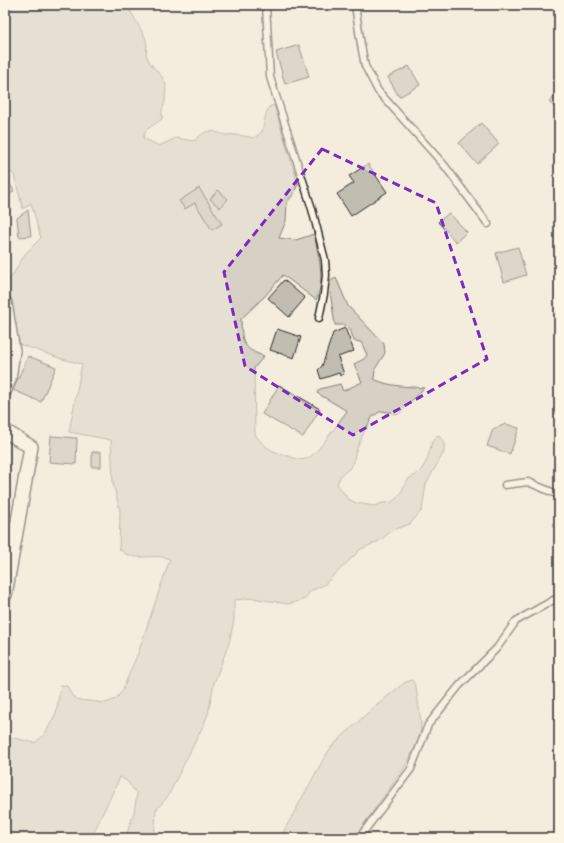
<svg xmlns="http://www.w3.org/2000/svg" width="564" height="843" font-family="Mynerve,sans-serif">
	<rect width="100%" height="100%" fill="#f4edde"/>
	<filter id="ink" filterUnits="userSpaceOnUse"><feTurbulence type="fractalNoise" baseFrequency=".025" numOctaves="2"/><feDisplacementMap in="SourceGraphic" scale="8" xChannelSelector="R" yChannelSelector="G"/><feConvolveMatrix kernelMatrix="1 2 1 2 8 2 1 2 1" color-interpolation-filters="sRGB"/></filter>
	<g filter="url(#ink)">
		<path fill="#d6d1c4" stroke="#807e78" d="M 5,5 L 127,5 L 145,37 L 147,45 L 146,54 L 150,63 L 162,77 L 166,85 L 165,102 L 162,110 L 162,119 L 146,130 L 143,138 L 159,146 L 176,138 L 194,141 C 208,128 209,130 225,135 C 229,135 232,134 235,135 C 241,135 248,137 254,138 L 262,132 L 266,114 L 269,107 L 274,105 L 298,184 L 293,195 L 287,202 L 286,221 L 279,238 L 296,240 L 314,234 C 318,255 326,279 316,300 L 283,275 L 265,296 L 241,319 C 242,340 241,349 264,356 L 254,368 L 255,434 C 261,444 270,451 282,454 C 289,456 299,461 306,459 C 317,456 339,421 347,411 L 317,393 L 320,389 L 340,384 L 343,391 L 362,382 L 354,364 L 364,359 L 367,355 L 361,342 L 354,341 L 350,329 L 346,325 L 335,325 L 331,298 L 330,281 L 336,278 L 348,306 L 384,344 L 385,353 L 375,369 L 374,379 C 390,387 406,386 424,388 L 398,415 L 390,412 L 381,411 L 373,416 L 364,432 L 355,453 L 354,462 L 349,469 L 341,475 L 337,484 L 348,499 L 356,503 L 374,506 L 383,503 L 392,502 L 399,496 L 408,479 L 416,475 L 422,469 L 427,460 L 432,442 L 438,435 L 444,442 L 444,452 L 426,484 L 422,510 L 410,524 L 393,530 L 379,541 L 361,549 L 324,585 L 310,591 L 305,599 L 288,604 L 253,598 L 234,600 L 234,620 L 229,643 L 214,683 L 208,714 L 203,726 L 168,796 L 156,810 L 154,838 L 127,838 L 128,830 L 134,812 L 137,794 L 126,780 L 120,777 L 91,838 L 5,838 L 5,736 L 35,743 L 45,734 L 56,713 L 61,685 L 67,686 L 72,696 L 79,700 L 106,703 L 116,699 L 122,691 L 138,653 L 170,559 C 151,552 136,564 119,549 L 120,511 L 113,483 L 111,440 L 69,432 L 82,364 L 62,359 L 19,344 L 5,283 L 12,276 L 25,254 L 41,238 L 31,203 L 23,209 L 14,175 L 5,166 Z
			M 412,680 L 416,687 L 421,722 L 420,737 L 406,765 L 354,838 L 280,838 L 323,760 L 332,746 L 371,710 L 404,683 Z"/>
		<path fill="#c2bdb1" stroke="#2b2b2b" d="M 299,45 L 309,77 L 285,84 L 276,52 Z
			M 409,66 L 420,85 L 399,97 L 388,77 Z
			M 556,95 L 559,98 L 559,112 L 549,102 Z
			M 481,123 L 499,144 L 477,164 L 459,143 Z
			M 368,164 L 387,192 L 351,216 L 337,194 L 354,183 L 349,176 Z
			M 8,180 L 14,191 L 5,199 L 5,184 Z
			M 199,188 L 222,224 L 212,230 L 195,203 L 185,209 L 179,201 Z
			M 218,190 L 228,199 L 220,208 L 210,199 Z
			M 28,210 L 31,236 L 19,237 L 17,218 Z
			M 449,213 L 467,232 L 456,242 L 438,222 Z
			M 518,247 L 526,275 L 504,282 L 496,253 Z
			M 284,280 L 305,298 L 289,317 L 268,298 Z
			M 345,328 L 354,351 L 338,357 L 344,374 L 340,376 L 339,373 L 321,379 L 318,370 L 322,366 L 333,333 Z
			M 277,329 L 301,337 L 294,358 L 270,350 Z
			M 28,356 L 56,367 L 41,402 L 13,390 Z
			M 279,385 L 320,409 L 303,437 L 262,414 Z
			M 506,424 L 519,428 L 510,454 L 487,446 L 493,429 Z
			M 51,436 L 77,438 L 76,464 L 49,462 Z
			M 92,452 L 101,452 L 101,467 L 92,467 Z"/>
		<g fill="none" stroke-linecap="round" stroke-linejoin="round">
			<g stroke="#2b2b2b" stroke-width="9">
				<path id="lane" d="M 266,5 L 270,77 L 312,209 L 325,260 L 326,275 L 324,294 L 319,318
					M 355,5 L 361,45 L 365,66 L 378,91 L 445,166 L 488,224
					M 505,485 L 528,482 L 559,495
					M 359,838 L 411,769 L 428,725 L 459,686 L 497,648 L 516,621 L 559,597"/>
			</g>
			<g stroke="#2b2b2b" stroke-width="16">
				<path id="street" d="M 5,303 L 13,351 L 9,379 L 5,390
					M 5,431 L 31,447 L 5,595"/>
			</g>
			<use href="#lane" stroke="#fcf5e5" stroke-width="6"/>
			<use href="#street" stroke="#fcf5e5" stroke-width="13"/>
		</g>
	</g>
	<path d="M0 0H564V843H0ZM 322,149 L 436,203 L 487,359 L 353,435 L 245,366 L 224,272 Z" fill="#f4edde" fill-opacity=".55" fill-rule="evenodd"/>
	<path fill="none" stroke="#7b2cbf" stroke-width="3" stroke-dasharray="8 5" stroke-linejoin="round" d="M 322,149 L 436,203 L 487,359 L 353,435 L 245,366 L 224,272 Z"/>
	<rect width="564" height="843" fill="none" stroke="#fcf5e5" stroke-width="20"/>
	<rect x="10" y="10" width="544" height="823" fill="none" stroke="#2b2b2b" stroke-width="1.5" filter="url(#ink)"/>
</svg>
